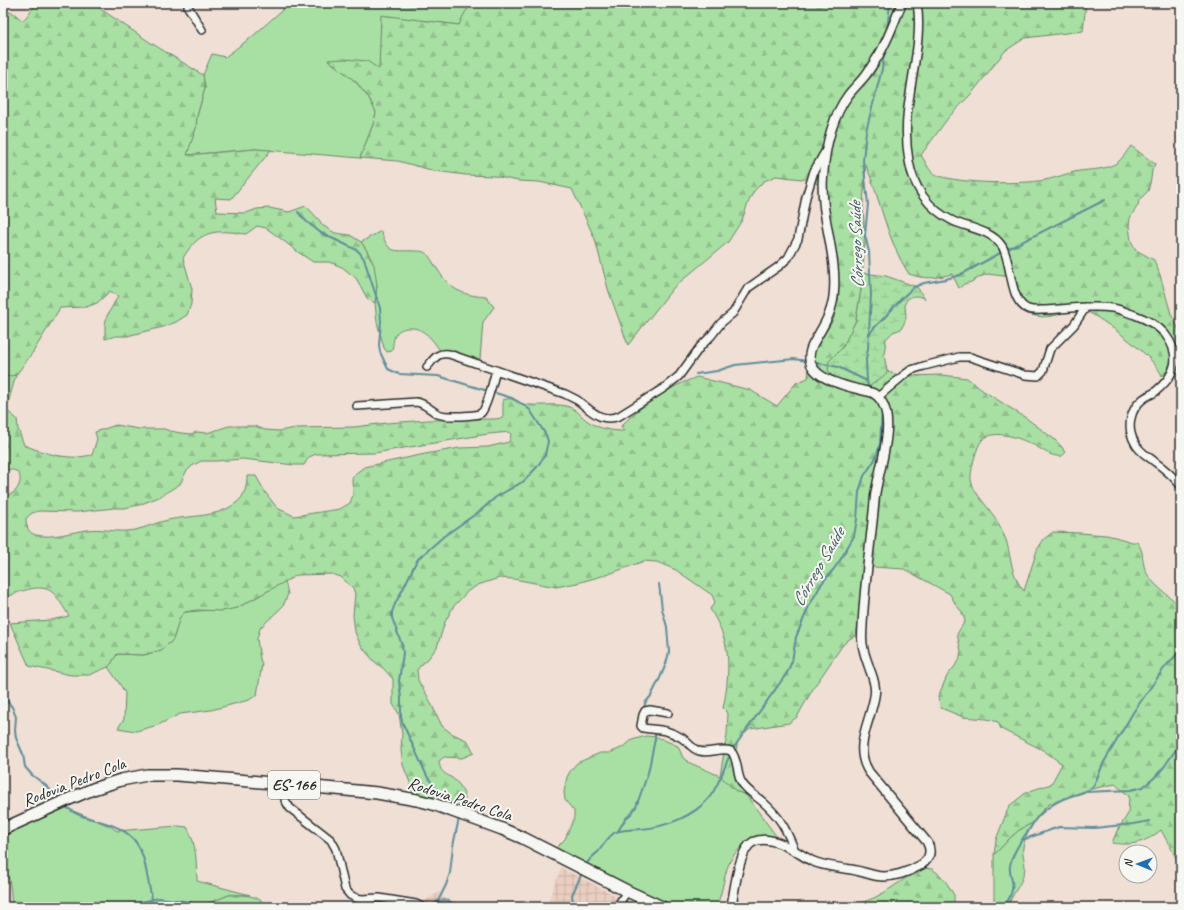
<svg xmlns="http://www.w3.org/2000/svg" width="1184" height="910" font-family="Caveat,sans-serif">
	<defs>
		<pattern id="industrial-grid" width="8" height="8" patternUnits="userSpaceOnUse"><rect width="8" height="8" fill="#eacfc1"/><path d="M0 4h8M4 0v8" fill="none" stroke="#c9b2a6"/></pattern>
		<pattern id="forest-firs" width="22" height="20" patternUnits="userSpaceOnUse"><rect width="22" height="20" fill="#a8e0a4"/><path d="M5 1l3.5 6h-7zM16 11l3.5 6h-7z" fill="#91c08d"/></pattern>
		<pattern id="wetland-marsh" width="20" height="14" patternUnits="userSpaceOnUse"><rect width="20" height="14" fill="#a8e0a4"/><path d="M1 5h8M5 5V1M11 12h8M15 12V8" fill="none" stroke="#91c08d"/></pattern>
	</defs>
	<rect width="100%" height="100%" fill="#efdfd5"/>
	<filter id="ink" filterUnits="userSpaceOnUse"><feTurbulence type="fractalNoise" baseFrequency=".025" numOctaves="2"/><feDisplacementMap in="SourceGraphic" scale="8" xChannelSelector="R" yChannelSelector="G"/><feConvolveMatrix kernelMatrix="1 2 1 2 8 2 1 2 1" color-interpolation-filters="sRGB"/></filter>
	<g filter="url(#ink)">
		<path fill="url(#industrial-grid)" d="M 561,868 L 638,907 L 546,907 Z
			M 439,892 L 451,907 L 415,907 Z"/>
		<path fill="#a8e0a4" stroke="#6a8668" d="M 290,3 L 475,3 C 466,8 463,16 460,25 L 425,21 L 379,70 L 329,60 L 355,81 L 369,98 L 376,112 L 374,122 L 360,158 L 255,149 L 186,155 L 196,128 L 197,116 L 205,88 L 203,75 L 212,54 L 225,57 L 253,36 Z
			M 381,231 C 389,255 393,250 415,251 C 418,251 422,251 424,252 C 430,255 432,262 436,267 C 449,289 460,295 486,297 L 494,307 L 483,322 L 480,359 L 443,355 C 434,342 425,326 407,328 C 393,330 394,339 392,351 L 387,352 L 384,348 L 377,322 L 375,303 L 377,285 L 367,251 L 361,242 Z
			M 16,375 L 6,410 L 3,411 L 3,377 Z
			M 285,581 L 288,594 L 283,606 L 260,628 L 257,639 L 260,659 L 262,664 L 257,695 L 249,700 L 211,710 L 180,714 L 158,725 L 136,731 L 118,728 L 124,719 L 125,693 L 121,686 L 108,667 L 111,664 L 117,654 L 144,655 L 161,650 L 173,640 L 180,616 L 185,612 L 237,608 Z
			M 646,736 L 657,737 L 678,746 L 683,758 L 690,763 L 720,776 L 736,791 L 746,795 L 782,844 L 749,840 C 744,845 737,850 733,856 C 723,871 724,891 716,907 L 657,907 L 551,853 L 565,839 L 574,818 L 574,811 L 565,800 L 564,792 L 567,777 L 571,770 L 577,763 L 600,753 L 609,753 L 619,749 L 626,745 L 632,740 Z
			M 66,808 L 110,826 L 117,831 L 178,826 L 187,827 C 197,844 196,862 197,881 L 250,895 L 229,895 L 199,907 L 11,907 C 12,896 10,873 3,865 L 3,836 L 26,825 Z
			M 1034,822 C 1029,831 1021,844 1023,854 C 1024,860 1026,867 1024,873 C 1021,885 1011,895 1008,907 L 994,907 L 994,855 L 1010,838 L 1019,830 Z"/>
		<path fill="url(#forest-firs)" stroke="#6a8668" fill-rule="evenodd" d="M 37,3 L 94,3 L 102,10 L 151,43 L 203,75 L 205,88 L 197,116 L 196,128 L 187,155 L 255,149 L 271,150 L 231,199 L 215,198 L 217,212 L 246,213 L 257,209 L 269,208 L 289,212 L 306,206 L 320,221 L 322,225 L 335,233 L 350,235 L 361,242 L 367,251 L 374,265 L 377,285 L 375,303 L 367,298 L 356,278 L 342,267 L 329,262 L 313,262 L 298,252 L 276,235 L 266,228 L 257,226 L 246,234 C 241,234 235,232 230,232 C 206,230 195,238 183,258 L 192,289 L 191,304 L 187,315 L 176,322 L 163,327 L 127,336 L 116,336 L 105,339 L 105,324 L 107,316 L 118,296 L 110,291 L 97,303 L 86,307 L 60,308 L 33,352 L 16,375 L 3,377 L 3,13 L 12,12 L 23,21 Z
			M 475,3 L 1086,3 L 1083,31 L 1025,38 L 1005,51 L 972,93 L 948,118 L 921,155 C 925,161 928,169 933,173 C 950,184 1017,184 1038,181 C 1050,180 1062,175 1074,172 C 1087,169 1102,171 1115,164 C 1122,160 1126,152 1131,146 L 1155,164 L 1152,170 L 1151,179 L 1148,191 L 1139,200 L 1138,205 L 1130,218 L 1129,226 L 1131,241 L 1136,250 L 1154,260 L 1160,275 L 1171,314 L 1181,334 L 1181,353 L 1162,376 C 1160,370 1154,364 1150,359 C 1139,347 1091,309 1077,308 C 1069,307 1064,313 1057,315 C 1045,318 1028,318 1020,307 C 1016,300 1013,286 1011,277 L 988,274 L 982,276 L 971,282 L 964,284 L 959,288 L 952,274 C 936,278 926,280 909,274 C 887,241 881,201 866,165 L 863,203 L 865,244 L 861,290 L 856,320 L 843,347 L 829,361 L 886,374 L 887,371 L 898,375 L 908,376 L 942,375 L 967,378 L 982,390 L 1026,418 L 1054,439 L 1062,447 L 1065,453 C 1063,456 1061,457 1057,456 C 1048,455 1040,448 1032,444 C 1019,438 996,429 983,439 C 977,444 970,471 971,480 C 973,494 992,510 998,523 C 1001,530 1005,536 1007,543 C 1011,560 1012,577 1024,591 L 1037,550 L 1044,539 L 1053,532 L 1080,533 L 1106,535 L 1115,537 L 1132,542 L 1137,542 C 1145,552 1141,561 1146,572 C 1153,585 1167,594 1178,604 L 1179,614 L 1181,616 L 1181,867 L 1161,830 C 1145,843 1132,846 1112,843 L 1117,831 L 1128,814 L 1129,796 L 1115,784 L 1087,790 L 1049,804 L 1037,816 L 1034,822 L 1019,830 L 1010,838 L 994,855 L 996,840 L 1009,806 L 1027,792 L 1051,784 L 1062,764 L 1043,750 L 1001,729 L 998,722 L 987,719 L 963,717 L 941,708 L 938,697 L 947,676 L 959,661 L 961,651 L 957,634 L 965,621 L 962,612 L 956,605 L 950,594 L 904,569 L 873,567 C 866,579 867,588 864,601 C 861,612 858,623 856,635 L 848,640 L 842,646 L 814,687 L 797,717 L 789,723 L 750,729 L 743,735 L 738,741 L 735,754 L 738,775 L 739,786 L 746,795 L 736,791 L 720,776 L 727,735 L 728,713 L 723,708 C 727,691 730,663 726,646 C 723,633 717,620 710,609 L 715,602 L 712,595 L 676,570 L 657,562 L 644,561 L 609,574 L 577,583 L 556,587 L 514,579 L 499,578 L 478,585 L 468,591 L 453,607 L 445,622 L 437,647 L 428,659 L 420,666 L 417,670 L 418,680 L 421,686 L 427,695 L 442,726 L 451,733 L 468,741 L 474,753 L 462,758 L 444,757 L 439,761 C 440,772 443,772 452,778 C 464,786 467,800 465,815 L 417,800 L 403,765 L 401,750 L 402,734 L 399,714 L 393,704 L 393,679 L 384,669 L 375,662 L 367,653 L 360,644 L 355,632 L 353,615 L 355,594 L 353,588 L 341,577 L 332,574 L 297,575 L 237,608 L 222,611 L 197,610 L 185,612 L 180,617 L 173,640 L 161,650 L 144,655 L 117,654 L 111,664 L 108,667 L 89,675 L 71,675 L 29,666 L 10,623 L 51,620 L 69,616 C 65,610 57,595 52,592 C 40,582 15,593 3,599 L 3,495 C 6,495 10,495 13,493 C 19,489 24,476 16,471 C 13,469 7,470 3,469 L 3,411 L 6,410 L 17,419 L 18,429 L 24,445 C 38,451 54,456 70,457 C 77,458 85,456 92,455 L 97,439 L 95,432 L 116,425 L 139,429 L 164,429 L 170,431 L 181,433 L 191,434 L 197,432 L 207,433 L 229,426 L 255,426 L 265,430 L 279,431 L 296,428 L 354,427 L 387,423 L 429,420 L 494,419 L 503,418 L 503,400 C 513,396 515,403 523,404 C 537,407 552,403 566,406 C 578,409 580,416 589,422 C 600,429 612,431 624,431 L 621,426 C 642,404 669,387 697,377 L 750,390 L 777,406 L 796,383 L 808,378 L 810,361 L 817,346 L 830,325 L 834,318 L 837,298 L 822,192 L 818,185 L 812,179 L 802,179 L 776,176 L 764,181 L 754,191 L 748,203 L 742,220 L 728,242 L 674,287 L 628,345 L 608,289 L 595,239 L 572,189 L 539,182 L 518,181 L 494,176 L 466,175 L 435,171 L 398,161 L 360,158 L 374,122 L 376,112 L 369,98 L 355,81 L 328,60 L 345,59 L 367,61 L 379,69 L 381,15 L 459,25 C 463,16 466,8 475,3 ZM 510,432 L 511,435 L 509,442 L 488,447 L 460,448 L 425,454 L 364,467 L 355,474 L 352,478 L 353,495 L 350,503 L 340,509 L 294,516 L 277,508 L 265,492 L 256,476 L 247,476 C 247,485 245,497 236,503 C 217,518 191,515 168,520 C 154,523 142,530 127,531 C 114,532 100,528 87,530 C 70,532 53,539 36,535 C 28,533 26,526 26,518 L 32,513 L 39,511 L 77,512 L 114,508 L 124,508 L 139,505 L 159,497 L 180,484 L 186,472 L 192,466 L 201,461 L 215,461 L 243,459 L 294,465 L 304,465 L 309,457 L 316,454 L 374,453 L 488,434 Z
			M 924,868 L 932,869 L 940,875 L 946,882 L 954,895 L 954,907 L 834,907 L 838,905 L 861,903 L 874,898 L 885,892 L 906,878 Z
			M 229,895 C 248,895 254,894 270,907 L 199,907 Z"/>
		<path fill="url(#wetland-marsh)" stroke="#6a8668" d="M 863,273 L 886,276 L 917,287 L 925,299 C 919,294 906,295 905,305 C 905,309 906,313 906,318 C 905,322 903,325 901,329 L 893,332 L 886,339 L 884,355 L 887,371 L 886,374 L 870,386 L 861,387 L 834,380 L 828,370 L 829,361 L 843,347 L 856,320 L 861,290 Z"/>
		<g fill="none" stroke-linecap="round" stroke-linejoin="round">
			<path stroke="#5f8d99" stroke-width="2" d="M 404,3 L 410,5 L 452,6 L 511,3
				M 887,31 L 890,3
				M 298,212 L 306,221 L 321,233 L 357,250 L 360,253 L 364,259 L 380,308 L 381,321 L 379,345 L 380,352 L 388,369 L 399,374 L 438,376 L 488,391
				M 1006,250 L 1105,200
				M 869,335 L 873,329 L 884,318 L 903,297 L 914,287 L 924,283 L 946,279 L 960,275 L 1002,252
				M 814,362 L 838,367 L 867,381
				M 696,374 L 717,371 L 735,365 L 794,359 L 807,361
				M 871,389 L 868,386 L 867,381 L 866,359 L 868,349 L 871,295 L 869,252 L 865,235 L 868,204 L 863,160 L 866,131 L 882,69 L 884,53
				M 3,690 L 7,701 L 12,707 L 16,717 L 15,730 L 16,738 L 23,754 L 25,767 L 32,775 L 44,784 L 59,798
				M 644,709 L 645,703 L 651,696 L 660,678 L 666,664 L 669,652 L 667,627 L 662,609 L 659,584
				M 732,750 L 787,673 L 792,661 L 796,637 L 809,606 L 822,583 L 833,570 L 839,562 L 854,536 L 857,519 L 859,492 L 864,476 L 874,461 L 877,454 L 880,444 L 882,411
				M 1087,791 L 1090,789 L 1094,785 L 1104,762 L 1134,711 L 1165,667 L 1181,650
				M 66,806 C 74,815 88,818 99,821 C 148,834 142,858 152,899
				M 457,808 L 437,790 L 427,776 L 403,724 L 401,717 L 401,698 L 399,681 L 403,653 L 402,645 L 392,618 L 392,612 L 395,604 L 403,589 L 415,564 L 418,559 L 444,536 L 480,511 L 496,497 L 524,481 L 537,467 L 545,455 L 547,446 L 548,441 L 546,435 L 530,410 L 524,405 L 512,398 L 492,392
				M 618,831 L 626,818 L 631,814 L 636,807 L 648,773 L 655,739 L 655,734 L 653,732
				M 1022,840 L 1059,827 L 1094,828 L 1133,824 L 1150,821
				M 586,865 C 589,859 593,856 598,852 C 603,846 607,838 614,833 C 621,829 632,830 641,829 C 665,827 693,817 709,798 C 719,785 724,769 730,754
				M 438,901 L 446,885 L 450,873 L 453,846 L 459,818
				M 121,907 L 159,898 L 183,901 L 209,907
				M 235,907 L 245,907
				M 431,907 C 441,897 448,899 460,907
				M 573,907 L 573,902 L 572,895 L 582,873
				M 1004,907 C 1009,899 1014,891 1012,881 C 1011,876 1009,871 1010,866 C 1011,857 1020,842 1025,835 C 1029,831 1032,825 1035,820 C 1048,804 1066,796 1086,792 L 1131,790 L 1143,787 L 1154,778 L 1164,767 L 1181,742"/>
			<g stroke="#2b2b2b" stroke-width="10">
				<path id="minor" d="M 189,3 L 188,7 L 190,10 L 202,30
					M 917,3 C 922,33 914,64 910,94 C 906,116 905,139 909,161 C 911,174 916,186 923,196 C 931,207 940,215 953,221 C 968,228 992,230 1002,246 C 1012,262 1009,302 1028,309 C 1033,311 1040,310 1045,310 C 1068,309 1089,305 1112,308 C 1120,309 1128,313 1135,315 C 1146,319 1157,325 1165,334 C 1182,356 1176,375 1155,392 C 1152,394 1147,396 1143,399 C 1130,409 1126,428 1135,443 C 1139,452 1148,456 1155,462 C 1165,469 1173,476 1181,486
					M 427,367 C 434,359 437,352 449,354 L 565,394 C 569,396 573,398 577,400 C 591,410 600,423 619,416 L 664,388 L 679,376 L 700,347 L 711,336 L 721,323 L 733,313 L 748,288 L 778,267 L 788,258 L 798,239 L 806,197 L 814,171 L 826,150
					M 878,397 L 904,375 L 911,370 L 924,366 L 959,357 L 970,357 L 1025,375 L 1038,376 L 1043,371 L 1050,349 L 1074,325 L 1086,307
					M 357,406 L 416,402 C 425,403 430,410 438,414 C 445,417 454,416 462,416 C 468,415 476,416 481,413 C 486,410 494,378 496,370
					M 668,713 L 650,710 L 645,711 L 643,715 L 641,726 L 643,728 C 659,730 667,729 682,738 C 688,742 692,749 699,751 C 710,754 721,747 731,751 C 739,760 736,774 742,783 C 747,791 756,796 763,802 C 781,818 786,829 795,851
					M 284,784 L 285,800 L 290,808 L 331,840 L 336,849 L 345,889 L 350,895 L 356,898 L 362,899 L 379,898 L 416,904 L 422,907
					M 617,907 L 627,891"/>
			</g>
			<g stroke="#2b2b2b" stroke-width="11">
				<path id="tertiary" d="M 731,907 C 735,891 738,850 753,842 C 772,833 797,853 812,861 C 823,866 836,867 848,869 C 858,870 867,874 878,876 C 892,878 909,872 921,865 C 930,859 932,851 927,842 L 869,772 C 852,746 872,720 875,693 C 876,682 871,674 868,664 C 865,656 862,647 862,638 C 863,591 871,543 875,496 C 878,470 902,410 873,393 C 851,387 795,379 813,344 C 823,326 833,313 834,291 C 837,253 820,216 823,177 C 825,148 831,118 849,94 C 854,88 860,82 865,76 C 869,71 873,64 877,58 C 888,41 894,22 902,3"/>
			</g>
			<g stroke="#2b2b2b" stroke-width="14">
				<path id="primary" d="M 3,829 L 67,800 L 93,789 L 121,780 L 147,775 L 177,775 L 284,784 L 377,793 L 417,800 L 433,804 L 502,829 L 523,838 L 627,891 L 662,907"/>
			</g>
			<use href="#minor" stroke="#f6f6f2" stroke-width="7"/>
			<use href="#tertiary" stroke="#f6f6f2" stroke-width="8"/>
			<use href="#primary" stroke="#f6f6f2" stroke-width="11"/>
		</g>
	</g>
	<g text-anchor="middle" dominant-baseline="central" stroke-width="4" stroke-linejoin="round" paint-order="stroke">
		<rect fill="#f6f6f2" stroke="#686867" stroke-width="1" x="268" y="771" width="52" height="28" rx="3"/>
		<g font-size="16" font-weight="bold" fill="#2b2b2b">
			<text x="294" y="785">ES-166</text>
		</g>
		<g font-size="17" fill="#2b2b2b" stroke="#f6f6f2">
			<text transform="translate(74 782) rotate(-21)">Rodovia Pedro Cola</text>
			<text transform="translate(460 799) rotate(18)">Rodovia Pedro Cola</text>
		</g>
		<g font-size="18" font-style="italic" fill="#455c62" stroke="#f6f6f2">
			<text transform="translate(856 245) rotate(-92)">Córrego Saúde</text>
			<text transform="translate(818 567) rotate(-60)">Córrego Saúde</text>
		</g>
	</g>
	<rect width="1184" height="910" fill="none" stroke="#f6f6f2" stroke-width="16"/>
	<rect x="8" y="8" width="1168" height="894" fill="none" stroke="#2b2b2b" stroke-width="1.5" filter="url(#ink)"/>
	<g transform="translate(1138 864) rotate(271)"><circle r="19" fill="#f6f6f2" stroke="#a5a5a2"/>
	<path d="M0-3L7 15L0 10L-7 15Z" fill="#1f6fb2"/>
	<text y="-6" font-size="11" font-weight="bold" text-anchor="middle" fill="#2b2b2b">N</text>
	</g>
</svg>
